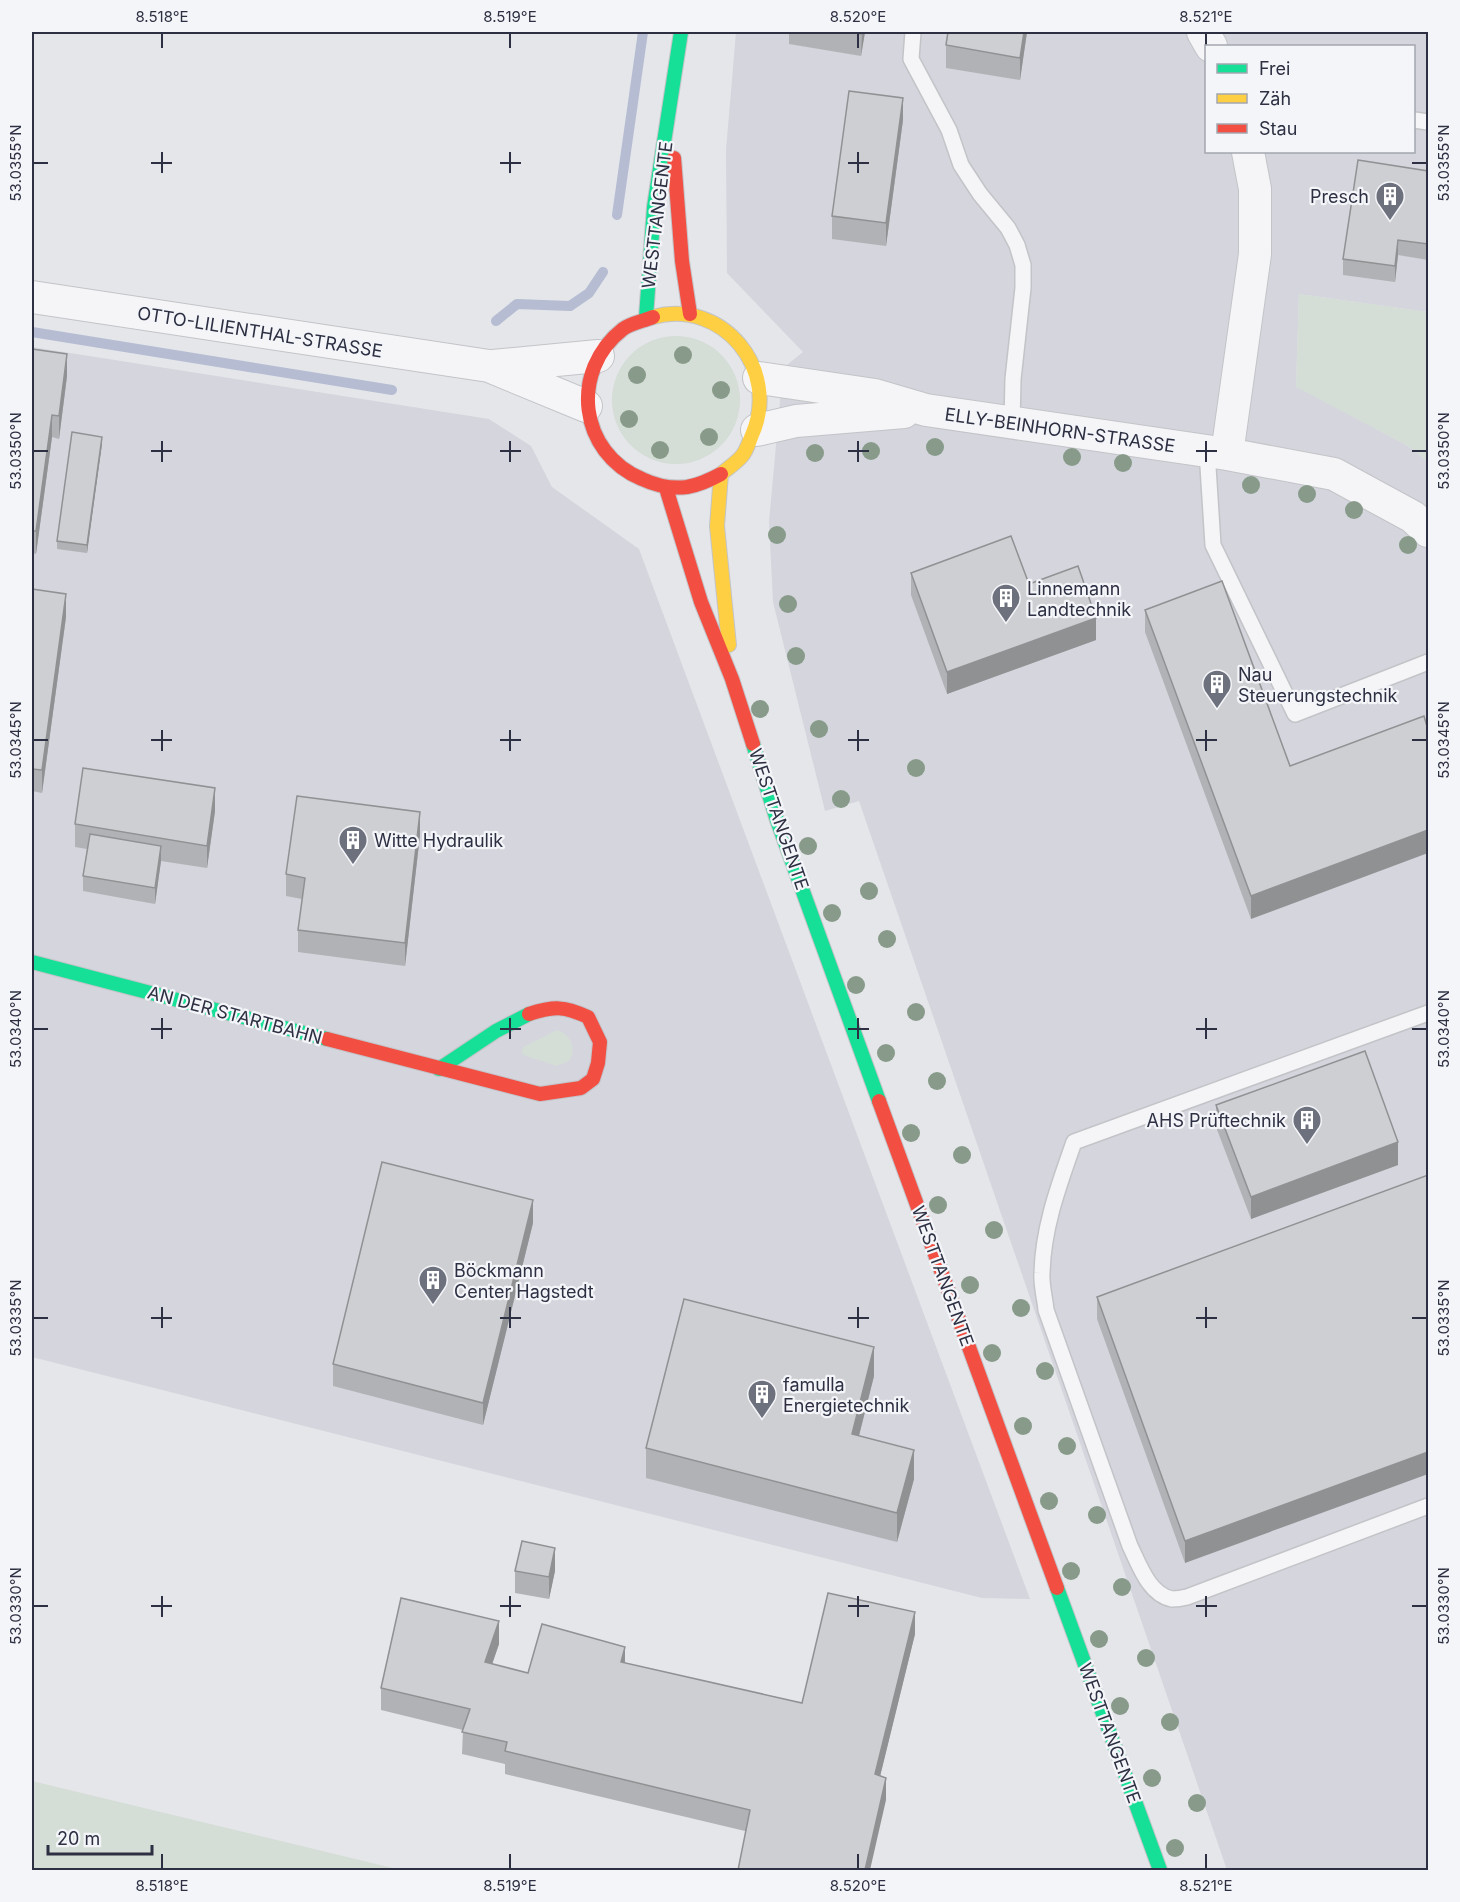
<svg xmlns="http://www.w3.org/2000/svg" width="1460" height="1902" font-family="Inter,sans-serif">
	<rect width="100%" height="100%" fill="#e5e6ea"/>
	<path fill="#d4d5dd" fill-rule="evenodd" d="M 736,32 L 1428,32 L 1428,312 L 1299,294 L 1296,386 L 1408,446 L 1428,462 L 1428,1870 L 1227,1870 L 859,801 L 825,811 L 773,602 L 769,522 L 783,368 L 803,352 L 727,273 L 726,150 ZM 1206,46 L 1414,46 L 1414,152 L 1206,152 Z
		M 32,347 L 489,419 L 531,446 L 552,487 L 639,549 L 1030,1599 L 982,1598 L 32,1357 Z"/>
	<path fill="#d4ddd6" d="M 1299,294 L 1428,312 L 1428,462 L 1408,446 L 1296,387 Z
		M612 400a64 64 0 1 1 128 0a64 64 0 1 1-128 0Z
		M 557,1030 C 570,1034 578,1049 569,1061 L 557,1066 L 523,1055 L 522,1051 L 523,1047 Z
		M 32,1781 L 401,1870 L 32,1870 Z"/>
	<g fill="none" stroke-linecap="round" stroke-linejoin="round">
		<path stroke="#b6bdd3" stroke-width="10" d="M 617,215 L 643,32
			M 496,321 L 517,304 L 570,306 L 589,293 L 603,272
			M 32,332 L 392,390"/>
		<g stroke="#c3c4c8" stroke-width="18">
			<path id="lane" d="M 913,32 L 911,59 L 949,130 L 961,165 L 980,194 L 1008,228 L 1017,245 L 1023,265 L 1023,288 L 1013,379 L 1012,423
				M 1414,120 L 1428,122
				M 1207,451 L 1213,545 L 1295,714 L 1428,662
				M 1428,1013 L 1074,1142 C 1059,1185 1043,1227 1042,1273 C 1041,1285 1045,1298 1046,1310 L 1130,1546 C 1139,1564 1149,1595 1172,1599 C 1176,1599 1183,1598 1187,1597 L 1428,1506"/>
		</g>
		<g stroke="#c3c4c8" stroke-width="34">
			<path id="street" d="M 1203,32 L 1211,46
				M 32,297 L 489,366 L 586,406
				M 493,366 L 598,356
				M 759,378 L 875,395 L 926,410 L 1227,454 L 1334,474 L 1413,517 L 1428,531
				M 757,430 L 796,421 L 904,412
				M 1227,454 L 1255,254 L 1255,189 L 1248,152"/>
		</g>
		<g stroke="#c3c4c8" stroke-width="16">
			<path id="fast" d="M 646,317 L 654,207 L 681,32
				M 753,744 L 777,820 L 879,1101
				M 32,962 L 327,1039
				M 439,1069 L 496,1031 L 529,1014
				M 1057,1588 L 1160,1870"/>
		</g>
		<g stroke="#c3c4c8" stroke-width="16">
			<path id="slow" d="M 653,317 C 723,298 781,370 752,435 C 749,442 747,450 742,456 C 736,463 728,468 721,474 L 717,526 L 729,645"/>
		</g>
		<g stroke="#c3c4c8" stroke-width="16">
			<path id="jam" d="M 674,158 L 682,261 L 690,314
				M 653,317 C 644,321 631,323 623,329 C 569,371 579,453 642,479 C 657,486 671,489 687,487 C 699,485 710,480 721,474
				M 666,488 L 701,602 L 732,679 L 753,744
				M 327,1039 L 540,1094 L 581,1088 L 593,1079 L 598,1063 L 600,1042 L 588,1017 C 564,1006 554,1006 529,1014
				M 879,1101 L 1057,1588"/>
		</g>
		<use href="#lane" stroke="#f5f5f7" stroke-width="15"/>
		<use href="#street" stroke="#f5f5f7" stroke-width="32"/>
		<use href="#fast" stroke="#16e098" stroke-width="14"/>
		<use href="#slow" stroke="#ffcf43" stroke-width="14"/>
		<use href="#jam" stroke="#f24e42" stroke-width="14"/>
	</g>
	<g fill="#889b8a">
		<circle cx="683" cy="355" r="9"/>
		<circle cx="637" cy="375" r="9"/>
		<circle cx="721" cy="390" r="9"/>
		<circle cx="629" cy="419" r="9"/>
		<circle cx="709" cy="437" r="9"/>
		<circle cx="935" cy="447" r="9"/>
		<circle cx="660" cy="450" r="9"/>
		<circle cx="871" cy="451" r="9"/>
		<circle cx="815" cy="453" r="9"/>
		<circle cx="1072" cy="457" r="9"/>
		<circle cx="1123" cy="463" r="9"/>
		<circle cx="1251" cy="485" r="9"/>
		<circle cx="1307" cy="494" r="9"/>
		<circle cx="1354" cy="510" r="9"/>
		<circle cx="777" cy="535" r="9"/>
		<circle cx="1408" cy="545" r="9"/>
		<circle cx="788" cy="604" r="9"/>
		<circle cx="796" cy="656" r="9"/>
		<circle cx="760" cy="709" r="9"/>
		<circle cx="819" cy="729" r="9"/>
		<circle cx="916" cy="768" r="9"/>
		<circle cx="841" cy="799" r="9"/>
		<circle cx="808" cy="846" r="9"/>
		<circle cx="869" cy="891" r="9"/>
		<circle cx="832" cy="913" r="9"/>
		<circle cx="887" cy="939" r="9"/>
		<circle cx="856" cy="985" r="9"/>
		<circle cx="916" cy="1012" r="9"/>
		<circle cx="886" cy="1053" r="9"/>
		<circle cx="937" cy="1081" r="9"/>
		<circle cx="911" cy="1133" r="9"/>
		<circle cx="962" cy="1155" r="9"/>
		<circle cx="938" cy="1205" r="9"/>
		<circle cx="994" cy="1230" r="9"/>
		<circle cx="970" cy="1285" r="9"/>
		<circle cx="1021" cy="1308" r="9"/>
		<circle cx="992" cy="1353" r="9"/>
		<circle cx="1045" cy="1371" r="9"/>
		<circle cx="1023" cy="1426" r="9"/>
		<circle cx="1067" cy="1446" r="9"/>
		<circle cx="1049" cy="1501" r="9"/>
		<circle cx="1097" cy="1515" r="9"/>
		<circle cx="1071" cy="1571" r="9"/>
		<circle cx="1122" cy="1587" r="9"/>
		<circle cx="1099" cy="1639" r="9"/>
		<circle cx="1146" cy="1658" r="9"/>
		<circle cx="1120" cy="1706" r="9"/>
		<circle cx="1170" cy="1722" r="9"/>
		<circle cx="1152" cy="1778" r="9"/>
		<circle cx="1197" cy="1803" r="9"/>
		<circle cx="1175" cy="1848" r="9"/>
	</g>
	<path fill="#b1b2b5" d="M 789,32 L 865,32 L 861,56 L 789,44 Z
		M 948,32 L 1027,32 L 1020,80 L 946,68 L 946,45 Z
		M 903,120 L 886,246 L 832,239 L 832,216 Z
		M 1428,171 L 1428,260 L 1398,255 L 1395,282 L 1343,275 L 1343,259 Z
		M 32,349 L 67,376 L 59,439 L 52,437 L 36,554 L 32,553 Z
		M 102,444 L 87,553 L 57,549 L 57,541 Z
		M 911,573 L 1029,584 L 1096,640 L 947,694 L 911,595 Z
		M 32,589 L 66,617 L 42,793 L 32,791 Z
		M 1145,610 L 1290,766 L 1251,919 L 1145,632 Z
		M 215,811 L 207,868 L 161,861 L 155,904 L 83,891 L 83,876 L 87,849 L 75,847 L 75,824 Z
		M 420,835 L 405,966 L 298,952 L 298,930 L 302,899 L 286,896 L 286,874 Z
		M 1216,1105 L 1398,1165 L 1251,1219 L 1216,1127 Z
		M 1428,1175 L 1185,1563 L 1097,1319 L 1097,1297 Z
		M 533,1223 L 483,1425 L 333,1386 L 333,1364 Z
		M 874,1376 L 859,1436 L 914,1479 L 897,1542 L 646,1478 L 646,1448 Z
		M 515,1571 L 555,1571 L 549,1599 L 515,1593 Z
		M 915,1634 L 880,1776 L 886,1800 L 745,1831 L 505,1774 L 505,1764 L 462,1754 L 463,1730 L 381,1710 L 381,1688 L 499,1644 L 492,1664 L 528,1673 L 625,1663 L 802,1703 Z"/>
	<path fill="#909193" d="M 862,32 L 865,32 L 861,56 Z
		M 1024,32 L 1027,32 L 1020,80 L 1020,58 Z
		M 903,98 L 903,120 L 886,246 L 886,223 Z
		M 1398,240 L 1398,255 L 1395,282 L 1395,266 Z
		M 67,354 L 67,376 L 59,439 L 59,416 Z
		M 52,415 L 52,437 L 36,554 L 36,531 Z
		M 102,437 L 102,444 L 87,553 L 87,545 Z
		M 66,594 L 66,617 L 42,793 L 42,770 Z
		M 1096,618 L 1096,640 L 947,694 L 947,672 Z
		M 215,788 L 215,811 L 207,868 L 207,846 Z
		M 420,812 L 420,835 L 405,966 L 405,943 Z
		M 1428,830 L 1428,853 L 1251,919 L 1251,896 Z
		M 161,846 L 161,861 L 155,904 L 155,888 Z
		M 1398,1142 L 1398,1165 L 1251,1219 L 1251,1197 Z
		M 533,1200 L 533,1223 L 483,1425 L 483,1403 Z
		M 874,1347 L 874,1376 L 852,1463 L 852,1434 Z
		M 914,1450 L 914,1479 L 897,1542 L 897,1513 Z
		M 1428,1452 L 1428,1474 L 1185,1563 L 1185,1541 Z
		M 555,1548 L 555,1571 L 549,1599 L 549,1577 Z
		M 915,1612 L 915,1634 L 875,1797 L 875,1774 Z
		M 499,1621 L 499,1644 L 485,1685 L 485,1662 Z
		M 625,1647 L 625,1669 L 621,1662 Z
		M 886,1778 L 886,1800 L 870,1870 L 865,1870 Z"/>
	<path fill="#cecfd2" stroke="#909193" stroke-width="1.5" d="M 848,32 L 862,32 L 861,34 Z
		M 948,32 L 1024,32 L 1020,58 L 946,45 Z
		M 849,91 L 903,98 L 886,223 L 832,216 Z
		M 1358,160 L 1428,171 L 1428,244 L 1398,240 L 1395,266 L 1343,259 Z
		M 32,349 L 67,354 L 59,416 L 52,415 L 36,531 L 32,531 Z
		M 72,432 L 102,437 L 87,545 L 57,541 Z
		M 1011,536 L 1029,584 L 1078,566 L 1096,618 L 947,672 L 911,573 Z
		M 1222,581 L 1290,766 L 1424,716 L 1428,730 L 1428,830 L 1251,896 L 1145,610 Z
		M 32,589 L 66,594 L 42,770 L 32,769 Z
		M 83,768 L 215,788 L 207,846 L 75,824 Z
		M 297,796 L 420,812 L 405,943 L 298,930 L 305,878 L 286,874 Z
		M 90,834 L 161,846 L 155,888 L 83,876 Z
		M 1365,1051 L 1398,1142 L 1251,1197 L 1216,1105 Z
		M 382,1162 L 533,1200 L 483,1403 L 333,1364 Z
		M 1428,1175 L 1428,1452 L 1185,1541 L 1097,1297 Z
		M 684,1299 L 874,1347 L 852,1434 L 914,1450 L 897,1513 L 646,1448 Z
		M 522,1541 L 555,1548 L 549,1577 L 515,1571 Z
		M 828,1593 L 915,1612 L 875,1774 L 886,1778 L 865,1870 L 738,1870 L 750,1810 L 505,1751 L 507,1742 L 462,1732 L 470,1709 L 381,1688 L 401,1598 L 499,1621 L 485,1662 L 528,1673 L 542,1624 L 625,1647 L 621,1662 L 802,1703 Z"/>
	<path fill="none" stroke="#2d3043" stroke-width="2" d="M 162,33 L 162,48M 510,33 L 510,48M 858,33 L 858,48M 1206,33 L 1206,48M 162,152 L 162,173M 510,152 L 510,173M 858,152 L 858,173M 33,163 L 48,163M 151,163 L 172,163M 500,163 L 521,163M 848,163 L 869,163M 1412,163 L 1427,163M 162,441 L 162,462M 510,441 L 510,462M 858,441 L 858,462M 1206,441 L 1206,462M 33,451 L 48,451M 151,451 L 172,451M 500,451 L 521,451M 848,451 L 869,451M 1196,451 L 1217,451M 1412,451 L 1427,451M 162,730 L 162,751M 510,730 L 510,751M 858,730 L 858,751M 1206,730 L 1206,751M 33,740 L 48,740M 151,740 L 172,740M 500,740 L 521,740M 848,740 L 869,740M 1196,740 L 1217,740M 1412,740 L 1427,740M 162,1018 L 162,1039M 510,1018 L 510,1039M 858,1018 L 858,1039M 1206,1018 L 1206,1039M 33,1029 L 48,1029M 151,1029 L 172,1029M 500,1029 L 521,1029M 848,1029 L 869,1029M 1196,1029 L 1217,1029M 1412,1029 L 1427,1029M 162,1307 L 162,1328M 510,1307 L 510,1328M 858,1307 L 858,1328M 1206,1307 L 1206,1328M 33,1318 L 48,1318M 151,1318 L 172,1318M 500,1318 L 521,1318M 848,1318 L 869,1318M 1196,1318 L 1217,1318M 1412,1318 L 1427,1318M 162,1596 L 162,1617M 510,1596 L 510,1617M 858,1596 L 858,1617M 1206,1596 L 1206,1617M 33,1606 L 48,1606M 151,1606 L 172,1606M 500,1606 L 521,1606M 848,1606 L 869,1606M 1196,1606 L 1217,1606M 1412,1606 L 1427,1606M 162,1854 L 162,1869M 510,1854 L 510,1869M 858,1854 L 858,1869M 1206,1854 L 1206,1869"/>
	<defs>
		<g id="building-pin" transform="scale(1.5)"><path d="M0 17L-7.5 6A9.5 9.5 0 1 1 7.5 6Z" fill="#6d707d" stroke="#f4f5f8"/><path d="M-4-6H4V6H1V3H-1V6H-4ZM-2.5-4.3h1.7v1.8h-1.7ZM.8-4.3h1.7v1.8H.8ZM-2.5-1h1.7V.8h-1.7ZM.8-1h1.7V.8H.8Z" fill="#fff"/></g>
	</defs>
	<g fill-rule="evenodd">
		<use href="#building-pin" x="1390" y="196"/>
		<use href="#building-pin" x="1006" y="598"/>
		<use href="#building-pin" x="1217" y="684"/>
		<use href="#building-pin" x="353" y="840"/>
		<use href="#building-pin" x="1307" y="1120"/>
		<use href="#building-pin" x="433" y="1280"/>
		<use href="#building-pin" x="762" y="1394"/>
	</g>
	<g text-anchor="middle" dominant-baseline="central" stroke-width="4.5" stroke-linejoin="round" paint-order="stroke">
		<g font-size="18" fill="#2d3043" stroke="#f4f5f8" text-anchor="start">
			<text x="1369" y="196" text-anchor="end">Presch</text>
			<text x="1027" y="588">Linnemann<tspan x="1027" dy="21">Landtechnik</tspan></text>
			<text x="1238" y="674">Nau<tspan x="1238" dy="21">Steuerungstechnik</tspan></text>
			<text x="374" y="840">Witte Hydraulik</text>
			<text x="1286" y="1120" text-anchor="end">AHS Prüftechnik</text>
			<text x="454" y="1270">Böckmann<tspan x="454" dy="21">Center Hagstedt</tspan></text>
			<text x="783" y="1384">famulla<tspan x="783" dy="21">Energietechnik</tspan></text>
		</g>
		<g font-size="18" fill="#2d3043" stroke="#f4f5f8">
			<text transform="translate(657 215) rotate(-83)">WESTTANGENTE</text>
			<text transform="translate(260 332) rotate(9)">OTTO-LILIENTHAL-STRASSE</text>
			<text transform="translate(1060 430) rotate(8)">ELLY-BEINHORN-STRASSE</text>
			<text transform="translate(779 819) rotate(71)">WESTTANGENTE</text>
			<text transform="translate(235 1015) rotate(15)">AN DER STARTBAHN</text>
			<text transform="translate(943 1276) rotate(70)">WESTTANGENTE</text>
			<text transform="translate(1110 1733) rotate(70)">WESTTANGENTE</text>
		</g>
	</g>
	<rect width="1460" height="1902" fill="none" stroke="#f4f5f8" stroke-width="66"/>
	<rect x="1205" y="45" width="210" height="108" fill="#f4f5f8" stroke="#a4a6b0" stroke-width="1.5"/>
	<rect x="1217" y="64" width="30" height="9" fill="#16e098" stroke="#a4a6b0" stroke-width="1.5"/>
	<text x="1259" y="75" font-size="18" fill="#2d3043">Frei</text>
	<rect x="1217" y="94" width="30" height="9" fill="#ffcf43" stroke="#a4a6b0" stroke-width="1.5"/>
	<text x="1259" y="105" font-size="18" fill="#2d3043">Zäh</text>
	<rect x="1217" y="124" width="30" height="9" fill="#f24e42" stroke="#a4a6b0" stroke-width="1.5"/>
	<text x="1259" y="135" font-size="18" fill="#2d3043">Stau</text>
	<path d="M48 1845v9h104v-9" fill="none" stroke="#2d3043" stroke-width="3"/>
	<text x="57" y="1845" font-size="18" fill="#2d3043" stroke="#f4f5f8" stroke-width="4.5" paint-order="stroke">20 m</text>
	<rect x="33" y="33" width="1394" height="1836" fill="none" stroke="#2d3043" stroke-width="2"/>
	<g font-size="15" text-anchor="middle" fill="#2d3043">
		<text x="162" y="22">8.518°E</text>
		<text x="510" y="22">8.519°E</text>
		<text x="858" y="22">8.520°E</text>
		<text x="1206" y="22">8.521°E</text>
		<text transform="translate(16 163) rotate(-90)" y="5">53.0355°N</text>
		<text transform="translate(1444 163) rotate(-90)" y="5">53.0355°N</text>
		<text transform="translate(16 451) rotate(-90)" y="5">53.0350°N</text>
		<text transform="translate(1444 451) rotate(-90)" y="5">53.0350°N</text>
		<text transform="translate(16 740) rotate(-90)" y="5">53.0345°N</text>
		<text transform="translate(1444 740) rotate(-90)" y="5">53.0345°N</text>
		<text transform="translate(16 1029) rotate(-90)" y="5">53.0340°N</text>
		<text transform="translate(1444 1029) rotate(-90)" y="5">53.0340°N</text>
		<text transform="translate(16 1318) rotate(-90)" y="5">53.0335°N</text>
		<text transform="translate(1444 1318) rotate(-90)" y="5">53.0335°N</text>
		<text transform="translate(16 1606) rotate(-90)" y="5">53.0330°N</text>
		<text transform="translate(1444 1606) rotate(-90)" y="5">53.0330°N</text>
		<text x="162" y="1891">8.518°E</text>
		<text x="510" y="1891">8.519°E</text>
		<text x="858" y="1891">8.520°E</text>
		<text x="1206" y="1891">8.521°E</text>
	</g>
</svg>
